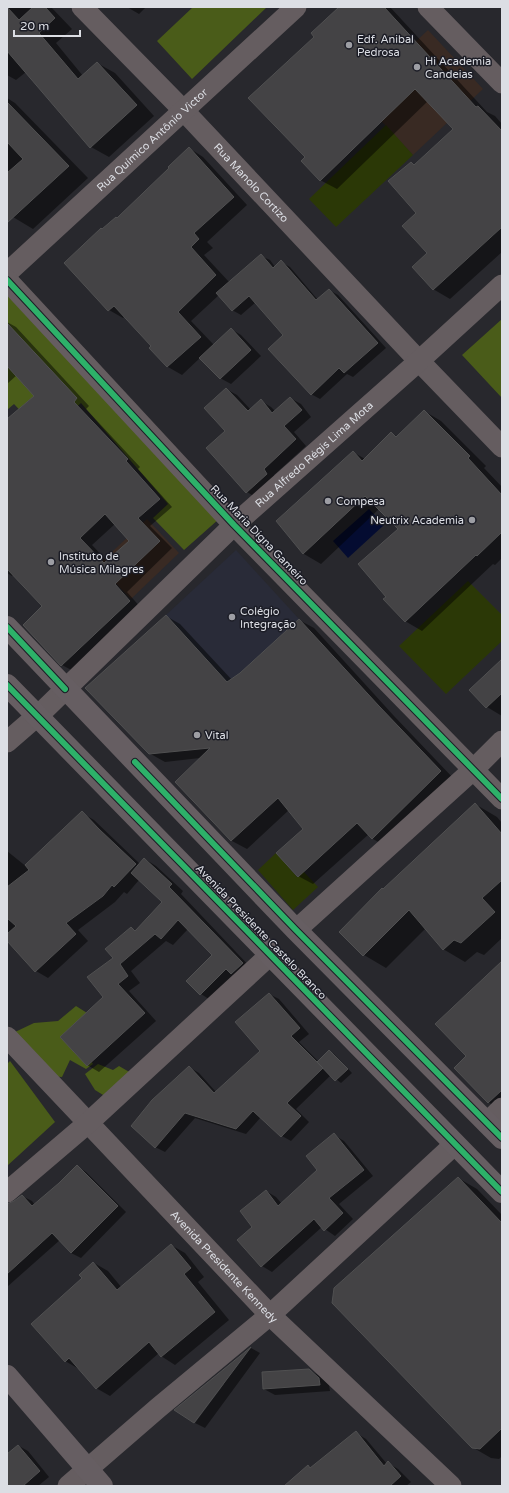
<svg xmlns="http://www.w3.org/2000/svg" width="509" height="1493" font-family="'Varela Round',sans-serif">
	<rect width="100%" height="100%" fill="#28282d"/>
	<path fill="#392a23" d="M 428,30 L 483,89 L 413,155 L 358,96 Z
		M 147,519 L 179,553 L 131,599 L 98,565 Z"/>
	<path fill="#292b38" d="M 236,550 L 299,619 L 228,684 L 166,615 Z"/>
	<path fill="#2b3806" d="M 386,125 L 413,155 L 336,227 L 309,199 Z
		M 468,581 L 502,615 L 502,641 L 446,694 L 399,646 Z
		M 276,853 L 297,877 L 303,871 L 318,887 L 293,910 L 258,870 Z"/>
	<path fill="#4a5c19" d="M 193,7 L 267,7 L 192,79 L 157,41 Z
		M 7,295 L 219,519 L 184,550 L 153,518 L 168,504 L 81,403 L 44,436 L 14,404 L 7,410 Z
		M 502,319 L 502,398 L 462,355 Z
		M 76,1006 L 103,1023 L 81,1046 L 93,1064 L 86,1069 L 70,1060 L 62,1077 L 37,1075 L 15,1032 L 34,1023 L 58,1021 Z
		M 10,1061 L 55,1122 L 7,1166 L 7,1064 Z
		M 98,1064 L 113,1070 L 119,1066 L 131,1073 L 108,1098 L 95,1090 L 85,1074 Z"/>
	<path fill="#040c31" d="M 369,509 L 384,525 L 348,558 L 333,541 Z"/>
	<path fill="#0007" fill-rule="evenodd" d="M 7,7 L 51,7 L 72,29 L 56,43 L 83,76 L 97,63 L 115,73 L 154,116 L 109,157 L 91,147 L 26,72 L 16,80 L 7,75 Z
		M 127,7 L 146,7 L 139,14 Z
		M 340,7 L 390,7 L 487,112 L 495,116 L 502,124 L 502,252 L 450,299 L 433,289 L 428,253 L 417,213 L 411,163 L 415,165 L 455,129 L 428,101 L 337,189 L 320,180 L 306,157 L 315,37 Z
		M 7,98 L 15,103 L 88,178 L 33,229 L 13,217 L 7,210 Z
		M 189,148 L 203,157 L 247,205 L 207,242 L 213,248 L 204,255 L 230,283 L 261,256 L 270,260 L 275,267 L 281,262 L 290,267 L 318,300 L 329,290 L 338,295 L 386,348 L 353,377 L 347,374 L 320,399 L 311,394 L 284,335 L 256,302 L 241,315 L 232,310 L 219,295 L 191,321 L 214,345 L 231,329 L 241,335 L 261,356 L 231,384 L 220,378 L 201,357 L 182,375 L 168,367 L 150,348 L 152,346 L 125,316 L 123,318 L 109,310 L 65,263 L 118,219 Z
		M 7,322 L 16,327 L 89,406 L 86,409 L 140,467 L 138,469 L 172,507 L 150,526 L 172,548 L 127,592 L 142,609 L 75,672 L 62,665 L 24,625 L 43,606 L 13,575 L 12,576 L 7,573 L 7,421 L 35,396 L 17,375 L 7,384 ZM 115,524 L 131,541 L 107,561 L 92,545 Z
		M 226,389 L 237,395 L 251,410 L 261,401 L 271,407 L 275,411 L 290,398 L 301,404 L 311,417 L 294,432 L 306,446 L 274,475 L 277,480 L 257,498 L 247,492 L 227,431 Z
		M 424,411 L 441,421 L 486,466 L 484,468 L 502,487 L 502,558 L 495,565 L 493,564 L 422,631 L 405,621 L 388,597 L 399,529 L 379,509 L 321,564 L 304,554 L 277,521 L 353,452 L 365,459 L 391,433 L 398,437 Z
		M 166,616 L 180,624 L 232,680 L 241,674 L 299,620 L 314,628 L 394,716 L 455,780 L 387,847 L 373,839 L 369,834 L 313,884 L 298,876 L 304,829 L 289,810 L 247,849 L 232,841 L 176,782 L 200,758 L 165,762 L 149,753 Z
		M 502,661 L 502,716 L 487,707 L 471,690 Z
		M 475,804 L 497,817 L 502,823 L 502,938 L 484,955 L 477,952 L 465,962 L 443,949 L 426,928 L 386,968 L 364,955 L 340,932 Z
		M 82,813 L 94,820 L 140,864 L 145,859 L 156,866 L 183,891 L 181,894 L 254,971 L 212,1001 L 201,994 L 214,955 L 188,929 L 173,945 L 166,941 L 131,971 L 140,983 L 129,991 L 156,1021 L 99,1072 L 87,1065 L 114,958 L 131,928 L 137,931 L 164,902 L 139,880 L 127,894 L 124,892 L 115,902 L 78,930 L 88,941 L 48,978 L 36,971 L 9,942 L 7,944 L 7,851 L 74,905 Z
		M 502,963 L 502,1106 L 499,1109 L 488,1102 L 468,1056 Z
		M 269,994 L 279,999 L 309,1034 L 299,1042 L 319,1062 L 329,1051 L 334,1054 L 352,1073 L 341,1083 L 331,1075 L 296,1109 L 309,1122 L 291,1141 L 282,1136 L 261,1117 L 246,1134 L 195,1118 L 165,1152 L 155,1147 L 189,1067 L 199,1073 L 216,1092 L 261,1051 Z
		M 334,1135 L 344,1141 L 373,1176 L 339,1204 L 353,1219 L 335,1236 L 322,1227 L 272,1272 L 262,1266 L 254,1227 L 266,1191 L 276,1197 L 282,1204 L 318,1170 Z
		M 77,1166 L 86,1172 L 126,1212 L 81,1258 L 71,1253 L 60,1240 L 7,1287 L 7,1204 L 15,1202 L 22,1196 L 32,1201 L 35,1205 L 59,1184 Z
		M 458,1178 L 477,1189 L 502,1215 L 502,1456 L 499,1459 L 491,1458 L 472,1447 Z
		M 171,1245 L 185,1253 L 204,1277 L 198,1282 L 229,1320 L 175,1365 L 161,1356 L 159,1353 L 110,1396 L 96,1388 L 79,1369 L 65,1361 L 83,1278 L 94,1263 L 108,1271 L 122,1288 Z
		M 251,1348 L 260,1353 L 205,1428 L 195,1423 L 224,1384 L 223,1384 L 176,1410 Z
		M 309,1370 L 320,1376 L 329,1385 L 330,1391 L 275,1395 L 264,1389 Z
		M 356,1433 L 366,1439 L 387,1464 L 388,1463 L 398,1469 L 411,1482 L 406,1486 L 286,1486 L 308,1466 L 312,1469 Z
		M 19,1446 L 28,1451 L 49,1477 L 38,1486 L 7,1486 L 7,1455 Z"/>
	<path fill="#444345" stroke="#505051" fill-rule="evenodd" d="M 7,7 L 19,20 L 33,7 L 45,7 L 55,18 L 39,33 L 78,79 L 97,62 L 137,105 L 90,148 L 7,51 Z
		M 339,7 L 384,7 L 476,107 L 478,106 L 502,131 L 502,227 L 433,290 L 412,267 L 427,253 L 402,226 L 416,213 L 388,181 L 411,162 L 414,165 L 453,129 L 415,89 L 320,181 L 301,161 L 305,157 L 248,98 L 314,37 L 311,33 Z
		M 7,102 L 69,166 L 7,223 L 7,173 L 23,159 L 7,142 Z
		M 189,147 L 234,197 L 194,233 L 199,239 L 191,247 L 216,275 L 178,312 L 201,337 L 167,367 L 149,348 L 151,346 L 114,306 L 108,311 L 64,263 L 101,228 L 102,229 L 116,217 L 117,218 L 169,168 L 168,167 Z
		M 261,254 L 273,268 L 281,260 L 316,300 L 329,289 L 378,343 L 344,373 L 339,368 L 311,395 L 268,349 L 283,335 L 249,296 L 232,311 L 216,293 Z
		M 7,323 L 77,398 L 74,402 L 128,459 L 126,461 L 160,499 L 138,518 L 160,541 L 115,584 L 130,601 L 61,666 L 23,625 L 42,606 L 7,569 L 7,419 L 34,396 L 7,366 ZM 105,514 L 129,541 L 104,563 L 80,538 Z
		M 231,328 L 251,350 L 220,379 L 199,358 Z
		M 226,388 L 248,411 L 261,399 L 272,413 L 290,397 L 302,410 L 284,426 L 296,439 L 264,469 L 267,474 L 246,493 L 206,448 L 225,431 L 204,408 Z
		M 424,410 L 470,456 L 468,458 L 502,495 L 502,532 L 477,556 L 476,555 L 405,622 L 383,599 L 386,597 L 358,564 L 398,529 L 365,496 L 303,554 L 276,521 L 353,451 L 362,461 L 391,432 L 396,437 Z
		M 166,615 L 227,682 L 240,673 L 299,619 L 379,706 L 441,771 L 372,839 L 357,823 L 298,877 L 276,853 L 303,829 L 278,798 L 231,841 L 175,782 L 210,748 L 149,754 L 85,688 Z
		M 502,659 L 502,693 L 486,708 L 469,690 Z
		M 475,803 L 502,834 L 502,880 L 482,898 L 495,912 L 461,943 L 454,940 L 443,950 L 409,910 L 363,956 L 339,932 L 382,888 L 383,889 Z
		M 82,811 L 99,829 L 136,864 L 114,887 L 112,885 L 103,896 L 66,923 L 76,934 L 35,972 L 7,941 L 7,934 L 16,926 L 7,918 L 7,887 L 29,870 L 25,865 Z
		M 144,858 L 172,884 L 169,887 L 243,963 L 231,974 L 226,969 L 200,995 L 186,981 L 212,955 L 178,920 L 161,939 L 155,934 L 120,964 L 128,976 L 118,984 L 145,1013 L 87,1066 L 60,1037 L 103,997 L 87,977 L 113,958 L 105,949 L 131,927 L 135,931 L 162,902 L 131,873 Z
		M 502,961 L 502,1090 L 488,1103 L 454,1068 L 466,1056 L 435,1024 Z
		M 269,993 L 300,1028 L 291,1036 L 323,1068 L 287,1103 L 301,1116 L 281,1137 L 253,1111 L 236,1129 L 185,1113 L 155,1148 L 131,1126 L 152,1100 L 189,1066 L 214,1093 L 260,1051 L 235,1022 Z
		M 329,1050 L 348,1069 L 335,1081 L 317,1062 Z
		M 334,1133 L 364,1170 L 329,1198 L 343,1213 L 324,1231 L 314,1219 L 261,1267 L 237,1240 L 252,1227 L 240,1211 L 266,1190 L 278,1206 L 317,1170 L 306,1156 Z
		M 77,1165 L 118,1206 L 71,1253 L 52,1233 L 7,1274 L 7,1204 L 14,1201 L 22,1195 L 32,1206 L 59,1183 Z
		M 458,1177 L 502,1223 L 502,1428 L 480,1449 L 472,1448 L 332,1303 L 334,1288 Z
		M 171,1244 L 191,1268 L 184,1274 L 215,1312 L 161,1357 L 149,1342 L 96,1389 L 69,1358 L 65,1362 L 31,1324 L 82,1278 L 79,1275 L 93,1262 L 117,1290 Z
		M 251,1347 L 194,1423 L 174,1410 Z
		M 309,1369 L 319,1378 L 320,1385 L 263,1389 L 262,1372 Z
		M 356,1431 L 384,1466 L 388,1461 L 401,1476 L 390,1486 L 284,1486 L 308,1465 L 310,1468 Z
		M 18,1445 L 40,1471 L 23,1486 L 7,1486 L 7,1454 Z"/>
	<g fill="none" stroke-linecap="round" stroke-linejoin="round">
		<g stroke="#655d60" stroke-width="21">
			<path id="s1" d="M 82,7 L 184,111 L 419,361 L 502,447"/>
			<path d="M 428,7 L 502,83"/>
			<path id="s2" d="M 7,273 L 296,7"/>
			<path d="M 7,280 L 234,525 L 502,799"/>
			<path id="s3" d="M 7,742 L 45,709 L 234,525 L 419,361 L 502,285"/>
			<path d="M 296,930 L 474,769 L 502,741"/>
			<path id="s4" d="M 7,1037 L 270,1315 L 451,1486"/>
			<path d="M 487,1123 L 502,1108"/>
			<path d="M 7,1192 L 88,1123 L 270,955"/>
			<path d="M 68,1486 L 158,1408 L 270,1315 L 455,1144"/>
		</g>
		<path stroke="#665e62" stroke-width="22" d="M 7,627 L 296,930 L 502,1138
			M 7,685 L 502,1192
			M 7,1376 L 102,1486"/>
		<g stroke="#1c1d26" stroke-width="8">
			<path id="cycleway" d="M 7,280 L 234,525 L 502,799
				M 7,627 L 65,689
				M 7,685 L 502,1192
				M 135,762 L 296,930 L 502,1138"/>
		</g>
		<use href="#cycleway" stroke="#2db169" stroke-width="6"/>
	</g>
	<g fill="#9d9ea4" stroke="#1c1d26" stroke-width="1.5">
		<circle cx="349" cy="45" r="4"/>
		<circle cx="417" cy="67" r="4"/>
		<circle cx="328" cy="501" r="4"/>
		<circle cx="472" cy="520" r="4"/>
		<circle cx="51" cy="562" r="4"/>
		<circle cx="232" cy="617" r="4"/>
		<circle cx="197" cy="735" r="4"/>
	</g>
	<g text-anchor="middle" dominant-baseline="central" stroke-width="3" stroke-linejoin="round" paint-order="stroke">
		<g font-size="11" fill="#dcdee4" stroke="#1c1d26" text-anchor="start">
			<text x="357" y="39">Edf. Anibal<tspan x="357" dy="13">Pedrosa</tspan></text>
			<text x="425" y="61">Hi Academia<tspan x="425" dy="13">Candeias</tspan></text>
			<text x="336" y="501">Compesa</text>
			<text x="464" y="520" text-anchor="end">Neutrix Academia</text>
			<text x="59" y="556">Instituto de<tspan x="59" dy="13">Música Milagres</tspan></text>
			<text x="240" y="611">Colégio<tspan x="240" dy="13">Integração</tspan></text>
			<text x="205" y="735">Vital</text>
		</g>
		<g font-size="11" fill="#dcdee4" stroke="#1c1d26">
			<text stroke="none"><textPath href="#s2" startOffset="197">Rua Químico Antônio Victor</textPath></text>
			<text stroke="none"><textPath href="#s1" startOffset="244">Rua Manolo Cortizo</textPath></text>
			<text stroke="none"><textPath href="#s3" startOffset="421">Rua Alfredo Régis Lima Mota</textPath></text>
			<text transform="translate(259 535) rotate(46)">Rua Maria Digna Gameiro</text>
			<text transform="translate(261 932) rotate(46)">Avenida Presidente Castelo Branco</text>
			<text stroke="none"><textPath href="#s4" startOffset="316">Avenida Presidente Kennedy</textPath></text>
		</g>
	</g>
	<rect width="509" height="1493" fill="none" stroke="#dcdee4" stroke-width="16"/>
	<path d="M14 30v6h66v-6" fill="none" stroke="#dcdee4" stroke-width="2"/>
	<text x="20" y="30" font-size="12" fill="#dcdee4" stroke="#1c1d26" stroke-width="3" paint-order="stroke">20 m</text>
</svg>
